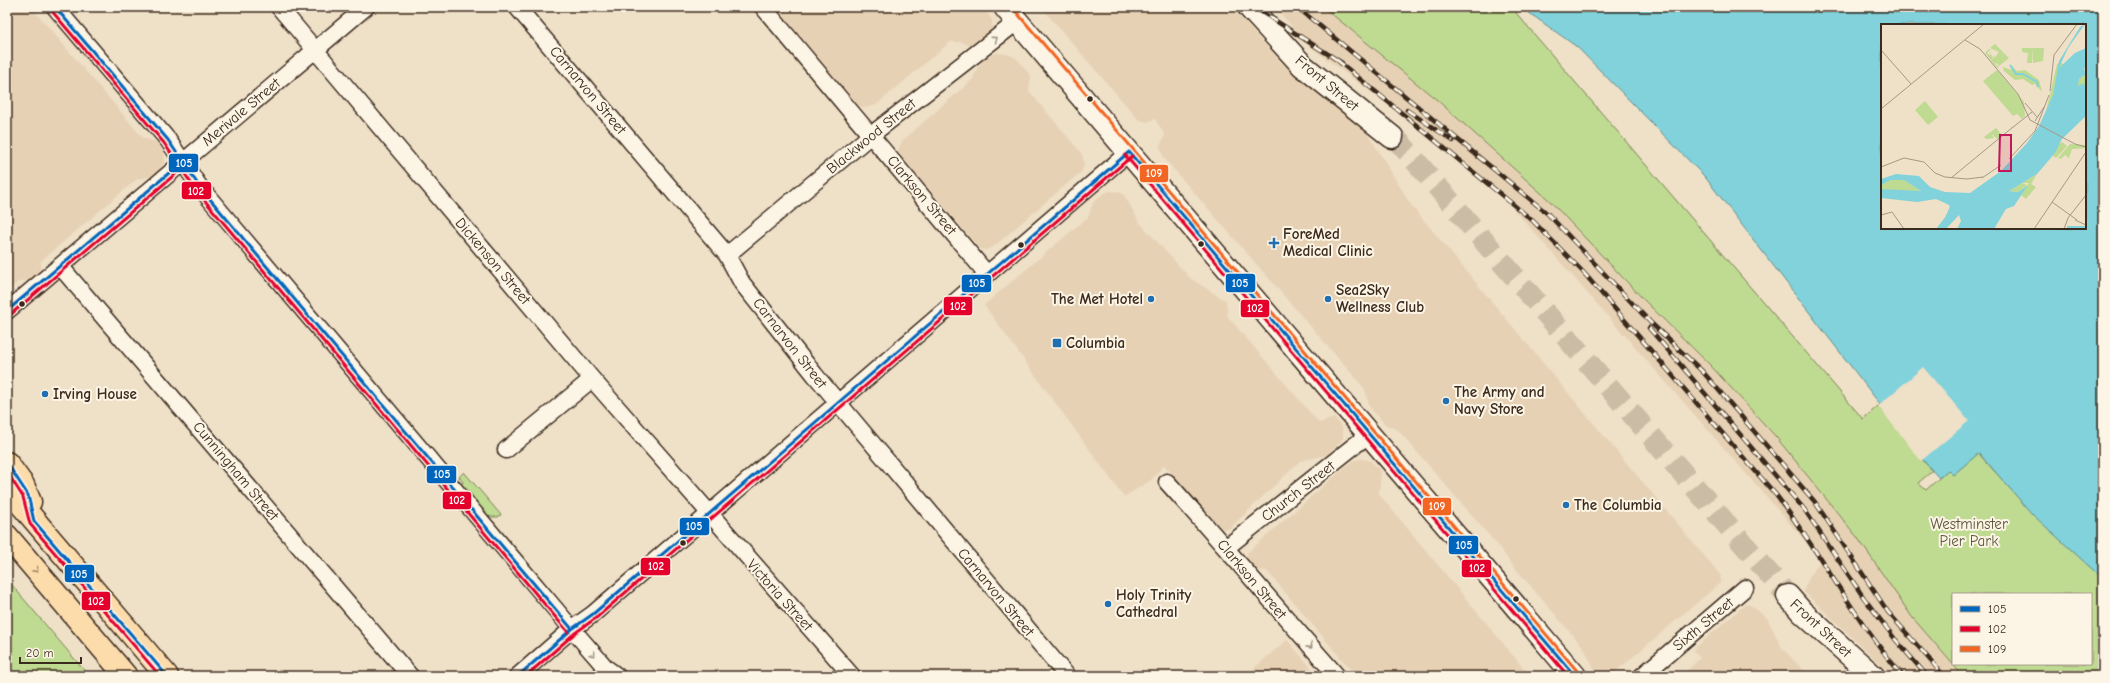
<svg xmlns="http://www.w3.org/2000/svg" width="2110" height="683" font-family="'Comic Neue',sans-serif">
	<rect width="100%" height="100%" fill="#efe0c8"/>
	<filter id="ink" filterUnits="userSpaceOnUse"><feTurbulence type="fractalNoise" baseFrequency=".025" numOctaves="2"/><feDisplacementMap in="SourceGraphic" scale="8" xChannelSelector="R" yChannelSelector="G"/><feConvolveMatrix kernelMatrix="1 2 1 2 8 2 1 2 1" color-interpolation-filters="sRGB"/></filter>
	<g filter="url(#ink)">
		<path fill="#e6d1b4" d="M 7,7 L 31,7 L 143,138 L 156,142 L 164,152 L 165,161 L 160,170 L 152,176 L 137,179 L 41,261 L 41,269 L 36,276 L 30,280 L 18,282 L 7,291 Z
			M 773,7 L 983,7 L 992,20 L 993,29 L 992,33 L 973,47 L 962,42 L 950,42 L 876,105 L 865,108 L 857,105 Z
			M 1041,7 L 1231,7 L 1283,64 L 1322,96 L 1362,124 L 1411,205 L 1721,576 L 1720,583 L 1614,673 L 1609,674 L 1595,670 L 1584,648 L 1509,561 L 1499,547 L 1398,430 L 1385,424 L 1371,409 L 1369,406 L 1365,389 L 1164,158 L 1160,146 L 1165,135 L 1155,119 L 1146,122 L 1138,119 Z
			M 1275,7 L 1323,7 L 1437,100 L 1550,201 L 1645,301 L 1710,365 L 1776,437 L 1893,581 L 1953,664 L 1972,676 L 1890,676 L 1879,663 L 1803,591 L 1813,570 L 1822,560 L 1511,206 L 1400,114 L 1308,45 Z
			M 996,53 L 1007,54 L 1016,58 L 1031,76 L 1029,91 L 1082,154 L 1084,165 L 1082,171 L 993,247 L 986,250 L 979,248 L 901,157 L 898,150 L 902,141 L 973,79 L 977,68 L 984,59 Z
			M 1109,191 L 1120,192 L 1124,195 L 1140,223 L 1190,278 L 1226,301 L 1228,317 L 1319,423 L 1334,418 L 1342,427 L 1343,437 L 1341,441 L 1327,455 L 1300,461 L 1229,529 L 1222,529 L 1164,465 L 1151,480 L 1124,497 L 984,305 L 1088,217 L 1093,203 L 1103,194 Z
			M 1363,459 L 1371,461 L 1381,472 L 1379,494 L 1530,676 L 1356,676 L 1267,571 L 1257,570 L 1248,560 L 1247,553 L 1337,474 L 1354,460 Z
			M 1746,604 L 1752,606 L 1767,618 L 1782,648 L 1809,676 L 1682,676 L 1700,658 L 1693,650 Z
			M 1287,640 L 1318,676 L 1245,676 Z"/>
		<path fill="#bfda91" stroke="#7d8258" fill-rule="evenodd" d="M 1323,7 L 1511,7 L 1863,419 L 1923,367 L 1923,460 L 1932,471 L 1918,483 L 1926,490 L 1948,470 L 1953,475 L 1978,453 L 2036,517 L 2103,579 L 2103,676 L 1963,676 L 1912,617 L 1857,537 L 1776,437 L 1710,365 L 1645,301 L 1550,201 L 1437,100 ZM 1953,594 L 2091,594 L 2091,664 L 1953,664 Z
			M 464,472 L 501,515 L 498,517 L 489,517 L 461,485 L 463,482 L 459,477 Z
			M 7,581 L 11,584 L 89,676 L 7,676 Z"/>
		<path fill="#81d2db" stroke="#658f8f" fill-rule="evenodd" d="M 1521,7 L 2103,7 L 2103,579 L 2032,514 L 1979,453 L 1953,475 L 1948,470 L 1939,478 L 1923,460 L 1705,177 L 1577,47 ZM 1882,25 L 2085,25 L 2085,228 L 1882,228 Z"/>
		<path fill="#efe0c8" d="M 1923,367 L 1969,421 L 1921,461 L 1878,406 Z"/>
		<g fill="none" stroke-linecap="round" stroke-linejoin="round">
			<path stroke="#cbbca6" stroke-width="22" stroke-dasharray="22 11" stroke-linecap="butt" d="M 1392,137 L 1400,143 L 1788,596"/>
			<g stroke="#3b2a1e" stroke-width="19">
				<path id="street" d="M 55,7 L 168,140 L 199,186 L 572,629 L 606,668 L 617,676
					M 279,7 L 592,379 L 852,676
					M 517,7 L 727,255 L 742,283 L 815,375 L 1067,676
					M 763,7 L 987,274
					M 727,255 L 871,135 L 1018,21
					M 60,266 L 410,676
					M 7,311 L 366,7
					M 506,450 L 592,379
					M 1167,482 C 1225,546 1280,612 1337,676
					M 1227,547 L 1369,434
					M 518,676 L 572,629 L 593,614 L 1129,152
					M 1642,676 L 1745,588"/>
			</g>
			<g stroke="#3b2a1e" stroke-width="25">
				<path id="secondary" d="M 1005,7 L 1575,676
					M 1249,7 L 1303,66 L 1392,137
					M 1788,596 L 1802,612 L 1873,676"/>
			</g>
			<g stroke="#3b2a1e" stroke-width="25">
				<path id="primary" d="M 7,463 L 23,485 L 30,502
					M 7,488 L 167,676
					M 7,536 L 126,676"/>
			</g>
			<use href="#street" stroke="#fcf5e5" stroke-width="16"/>
			<use href="#secondary" stroke="#fcf5e5" stroke-width="22"/>
			<use href="#primary" stroke="#fddcac" stroke-width="22"/>
			<g stroke="#3b2a1e" stroke-width="4.5">
				<path id="rail" d="M 1254,7 L 1342,63
					M 1297,7 L 1548,214 L 1651,323 L 1703,372 L 1815,502 L 1888,612 L 1944,676
					M 1337,60 L 1532,220 L 1583,272 L 1776,495 C 1821,553 1855,621 1903,676
					M 1407,110 L 1453,141
					M 1649,328 L 1804,509 L 1864,598 L 1895,639 L 1927,676"/>
			</g>
			<use href="#rail" stroke="#fcf5e5" stroke-width="3" stroke-dasharray="9" stroke-linecap="butt"/>
			<g stroke="#fcf5e5" stroke-width="6">
				<path id="bus-1" d="M 55,7 L 168,140 L 199,186 L 572,629
					M 1129,152 L 1575,676
					M 7,311 L 183,161
					M 7,463 L 28,495 L 34,521 L 167,676
					M 518,676 L 572,629 L 593,614 L 1129,152"/>
			</g>
			<g stroke="#fcf5e5" stroke-width="6">
				<path id="bus-2" d="M 51,10 L 164,143 L 195,189 L 568,632
					M 1125,155 L 1568,676
					M 10,315 L 186,165
					M 7,472 L 23,497 L 30,524 L 160,676
					M 526,676 L 575,633 L 596,618 L 1132,156"/>
			</g>
			<g stroke="#fcf5e5" stroke-width="6">
				<path id="bus-3" d="M 1012,7 L 1579,673"/>
			</g>
			<use href="#bus-1" stroke="#0065bd" stroke-width="3"/>
			<use href="#bus-2" stroke="#e4002b" stroke-width="3"/>
			<use href="#bus-3" stroke="#f26522" stroke-width="3"/>
		</g>
		<defs><path id="oneway-chevron" d="M-2-3.5L2.5 0L-2 3.5" fill="none" stroke-width="1.6" stroke-linecap="round" stroke-linejoin="round"/></defs>
		<g stroke="#9c9082">
			<use href="#oneway-chevron" transform="translate(995 39) rotate(-37)"/>
			<use href="#oneway-chevron" transform="translate(1310 646) rotate(48)"/>
			<use href="#oneway-chevron" transform="translate(593 654) rotate(50)"/>
		</g>
		<use stroke="#9c8365" href="#oneway-chevron" transform="translate(36 570) rotate(49)"/>
	</g>
	<g fill="#3b2a1e" stroke="#fcf5e5" stroke-width="1.5">
		<circle cx="1090" cy="99" r="3.5"/>
		<circle cx="1201" cy="244" r="3.5"/>
		<circle cx="1021" cy="245" r="3.5"/>
		<circle cx="22" cy="304" r="3.5"/>
		<circle cx="683" cy="543" r="3.5"/>
		<circle cx="1516" cy="599" r="3.5"/>
	</g>
	<g fill="#1f6fb2" stroke="#fcf5e5" stroke-width="1.5">
		<path d="M1272 237h4v4h4v4h-4v4h-4v-4h-4v-4h4z"/>
		<circle cx="1151" cy="299" r="4"/>
		<circle cx="1328" cy="299" r="4"/>
		<rect x="1052" y="338" width="10" height="10" rx="2"/>
		<circle cx="45" cy="394" r="4"/>
		<circle cx="1446" cy="401" r="4"/>
		<circle cx="1566" cy="505" r="4"/>
		<circle cx="1108" cy="604" r="4"/>
	</g>
	<g text-anchor="middle" dominant-baseline="central" stroke-width="4" stroke-linejoin="round" paint-order="stroke">
		<g font-size="15" fill="#3b2a1e" stroke="#fcf5e5">
			<text transform="translate(1327 83) rotate(40)">Front Street</text>
			<text transform="translate(588 90) rotate(50)">Carnarvon Street</text>
			<text transform="translate(241 112) rotate(-40)">Merivale Street</text>
			<text transform="translate(871 136) rotate(-39)">Blackwood Street</text>
			<text transform="translate(922 195) rotate(50)">Clarkson Street</text>
			<text transform="translate(493 261) rotate(50)">Dickenson Street</text>
			<text transform="translate(790 343) rotate(52)">Carnarvon Street</text>
			<text transform="translate(236 471) rotate(50)">Cunningham Street</text>
			<text transform="translate(1298 491) rotate(-38)">Church Street</text>
			<text transform="translate(1252 579) rotate(50)">Clarkson Street</text>
			<text transform="translate(996 592) rotate(50)">Carnarvon Street</text>
			<text transform="translate(780 595) rotate(48)">Victoria Street</text>
			<text transform="translate(1703 624) rotate(-40)">Sixth Street</text>
			<text transform="translate(1821 628) rotate(43)">Front Street</text>
		</g>
		<g font-size="15" font-weight="bold" fill="#3b2a1e" stroke="#fcf5e5" text-anchor="start">
			<text x="1283" y="234">ForeMed<tspan x="1283" dy="17">Medical Clinic</tspan></text>
			<text x="1336" y="290">Sea2Sky<tspan x="1336" dy="17">Wellness Club</tspan></text>
			<text x="1143" y="299" text-anchor="end">The Met Hotel</text>
			<text x="1066" y="343">Columbia</text>
			<text x="1454" y="392">The Army and<tspan x="1454" dy="17">Navy Store</tspan></text>
			<text x="53" y="394">Irving House</text>
			<text x="1574" y="505">The Columbia</text>
			<text x="1116" y="595">Holy Trinity<tspan x="1116" dy="17">Cathedral</tspan></text>
		</g>
		<g font-size="15" fill="#5c563b" stroke="#fcf5e5">
			<text x="1969" y="524">Westminster<tspan x="1969" dy="17">Pier Park</tspan></text>
		</g>
	</g>
	<g transform="translate(1881 24)">
		<rect width="205" height="205" fill="#efe0c8"/>
		<path d="M 114,20 L 128,34 L 118,42 L 116,39 L 114,40 L 118,43 L 116,44 L 104,29 L 108,25 L 110,25 L 108,27 L 111,30 L 107,27 L 107,31 L 110,30 L 111,33 L 114,31 L 110,36 L 115,32 L 118,28 L 109,24 ZM 141,24 L 152,24 L 151,39 L 146,39 L 147,29 L 141,28 ZM 152,24 L 163,24 L 162,37 L 152,39 ZM 179,39 L 183,40 L 176,51 L 172,72 L 165,87 L 176,40 ZM 129,40 L 136,47 L 144,46 L 158,56 L 161,68 L 154,60 L 151,61 L 142,55 L 134,56 L 123,47 L 122,43 L 131,46 ZM 116,46 L 143,78 L 144,92 L 141,95 L 136,90 L 132,92 L 102,57 ZM 205,50 L 205,64 L 188,70 L 191,60 ZM 44,77 L 57,93 L 47,101 L 34,86 ZM 115,104 L 121,111 L 116,115 L 110,109 L 113,114 L 105,115 L 103,113 ZM 181,118 L 186,122 L 175,134 L 172,132 L 175,123 ZM 189,120 L 204,121 L 205,124 L 191,125 L 188,134 L 184,131 L 180,135 L 177,134 ZM 156,150 L 150,160 L 155,163 L 145,175 L 140,171 L 148,159 L 141,159 L 146,161 L 137,168 L 128,167 ZM 10,156 L 23,156 L 40,167 L 26,168 L 0,165 L 0,161 Z" fill="#bfda91"/>
		<path d="M 204,0 L 187,24 L 178,44 L 194,29 L 205,24 L 205,42 L 203,45 L 205,50 L 198,55 L 197,62 L 205,58 L 202,61 L 205,61 L 205,92 L 181,115 L 174,129 L 156,150 L 128,167 L 137,168 L 147,161 L 133,182 L 125,185 L 113,205 L 76,205 L 80,197 L 78,191 L 65,205 L 55,205 L 65,192 L 69,182 L 66,180 L 55,175 L 36,178 L 0,174 L 0,165 L 40,167 L 23,156 L 10,156 L 0,161 L 0,155 L 15,150 L 38,152 L 49,163 L 64,168 L 89,169 L 120,147 L 146,119 L 158,102 L 172,71 L 178,37 L 199,3 Z" fill="#81d2db"/>
		<path fill="none" stroke="#81d2db" stroke-width="2" d="M 129,41 L 135,50 L 142,50 L 156,58 L 157,63M 65,193 L 71,186 L 103,167 L 103,160M 186,203 L 205,203"/>
		<path fill="none" stroke="#a79784" stroke-width="1" d="M 84,16 L 99,25 L 137,70 L 149,96 L 194,120 L 205,123M 0,26 L 30,60M 169,67 L 173,31 L 196,0M 144,79 L 156,93M 0,85 L 103,0M 154,97 L 163,83M 131,104 L 151,88M 128,135 L 154,107 L 168,71M 0,143 L 23,134 L 43,138 L 54,149 L 64,153 L 86,155 L 102,153M 70,154 L 132,103M 101,154 L 120,141M 171,178 L 196,196M 0,191 L 11,188 L 23,205M 194,196 L 205,201M 153,205 L 205,128M 183,205 L 187,194 L 205,171"/>
		<path fill="#c2185b" fill-opacity="0.15" stroke="#c2185b" stroke-width="2" d="M 119,111 L 130,111 L 130,147 L 118,147 Z"/>
		<rect width="205" height="205" fill="none" stroke="#3b2a1e" stroke-width="2"/>
	</g>
	<g stroke="#fcf5e5" stroke-width="1.5">
		<rect x="168" y="153" width="31" height="20" rx="4" fill="#0065bd"/>
		<rect x="1139" y="164" width="30" height="19" rx="4" fill="#f26522"/>
		<rect x="181" y="181" width="31" height="19" rx="4" fill="#e4002b"/>
		<rect x="1225" y="273" width="31" height="20" rx="4" fill="#0065bd"/>
		<rect x="961" y="274" width="31" height="19" rx="4" fill="#0065bd"/>
		<rect x="943" y="296" width="30" height="20" rx="4" fill="#e4002b"/>
		<rect x="1240" y="299" width="30" height="19" rx="4" fill="#e4002b"/>
		<rect x="426" y="465" width="31" height="19" rx="4" fill="#0065bd"/>
		<rect x="442" y="491" width="30" height="19" rx="4" fill="#e4002b"/>
		<rect x="1422" y="497" width="30" height="19" rx="4" fill="#f26522"/>
		<rect x="679" y="517" width="31" height="19" rx="4" fill="#0065bd"/>
		<rect x="1448" y="535" width="31" height="20" rx="4" fill="#0065bd"/>
		<rect x="640" y="557" width="31" height="19" rx="4" fill="#e4002b"/>
		<rect x="1461" y="559" width="31" height="19" rx="4" fill="#e4002b"/>
		<rect x="64" y="564" width="31" height="19" rx="4" fill="#0065bd"/>
		<rect x="81" y="591" width="30" height="20" rx="4" fill="#e4002b"/>
	</g>
	<g font-size="11" text-anchor="middle" font-weight="bold" fill="#fff">
		<text x="184" y="167">105</text>
		<text x="1154" y="177">109</text>
		<text x="196" y="195">102</text>
		<text x="1240" y="287">105</text>
		<text x="977" y="287">105</text>
		<text x="958" y="310">102</text>
		<text x="1255" y="312">102</text>
		<text x="442" y="478">105</text>
		<text x="457" y="504">102</text>
		<text x="1437" y="510">109</text>
		<text x="694" y="530">105</text>
		<text x="1464" y="549">105</text>
		<text x="656" y="570">102</text>
		<text x="1477" y="572">102</text>
		<text x="79" y="578">105</text>
		<text x="96" y="605">102</text>
	</g>
	<rect width="2110" height="683" fill="none" stroke="#fcf5e5" stroke-width="24"/>
	<rect x="12" y="12" width="2086" height="659" fill="none" stroke="#3b2a1e" stroke-width="1.5" filter="url(#ink)"/>
	<rect x="1952" y="593" width="140" height="72" fill="#fcf5e5" stroke="#afa495"/>
	<rect x="1960" y="606" width="20" height="6" fill="#0065bd" stroke="#afa495"/>
	<text x="1988" y="613" font-size="12" fill="#3b2a1e">105</text>
	<rect x="1960" y="626" width="20" height="6" fill="#e4002b" stroke="#afa495"/>
	<text x="1988" y="633" font-size="12" fill="#3b2a1e">102</text>
	<rect x="1960" y="646" width="20" height="6" fill="#f26522" stroke="#afa495"/>
	<text x="1988" y="653" font-size="12" fill="#3b2a1e">109</text>
	<path d="M20 657v6h61v-6" fill="none" stroke="#3b2a1e" stroke-width="2"/>
	<text x="26" y="657" font-size="12" fill="#3b2a1e" stroke="#fcf5e5" stroke-width="3" paint-order="stroke">20 m</text>
</svg>
